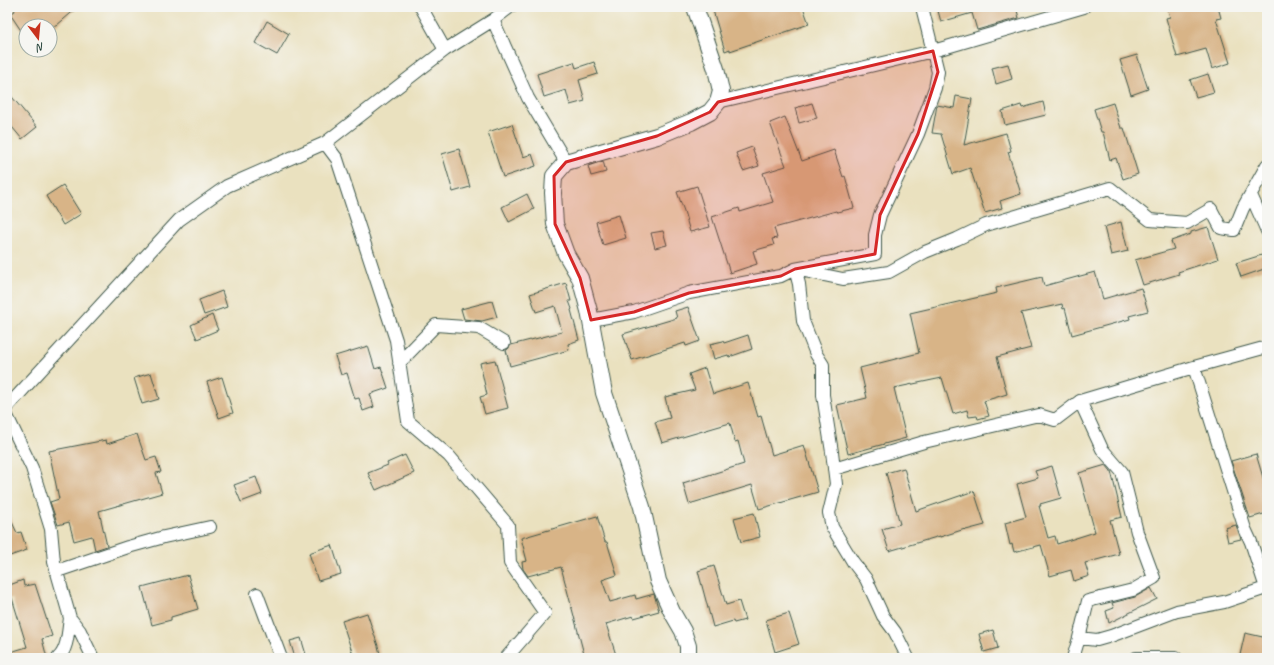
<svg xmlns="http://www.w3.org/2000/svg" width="1274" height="665" font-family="Caveat,sans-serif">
	<rect width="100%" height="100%" fill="#f6f6f2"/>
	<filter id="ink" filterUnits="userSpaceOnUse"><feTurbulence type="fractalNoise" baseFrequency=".025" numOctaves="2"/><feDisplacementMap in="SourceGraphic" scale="8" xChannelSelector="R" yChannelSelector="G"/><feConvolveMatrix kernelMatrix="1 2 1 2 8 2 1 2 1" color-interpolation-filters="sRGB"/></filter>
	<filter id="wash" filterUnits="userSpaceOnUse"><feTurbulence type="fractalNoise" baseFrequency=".012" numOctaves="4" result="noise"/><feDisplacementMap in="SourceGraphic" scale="16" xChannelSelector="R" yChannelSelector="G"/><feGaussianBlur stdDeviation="0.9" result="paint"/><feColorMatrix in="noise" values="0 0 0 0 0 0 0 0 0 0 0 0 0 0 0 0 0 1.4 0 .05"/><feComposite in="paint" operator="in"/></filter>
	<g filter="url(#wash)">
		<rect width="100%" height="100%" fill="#eae1bf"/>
		<g id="blocks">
			<path fill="#d8b487" d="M 13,7 L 78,7 L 56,26 L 26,26 L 26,38 L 10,14 L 15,11 Z
				M 712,7 L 803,7 L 809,24 L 730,51 L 730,49 L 725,51 Z
				M 937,7 L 1016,7 L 1019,18 L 977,30 L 972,13 L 941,22 Z
				M 1167,7 L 1218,7 L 1221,18 L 1216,19 L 1230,63 L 1212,69 L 1206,49 L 1177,57 L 1166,18 L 1170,17 Z
				M 267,21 L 289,34 L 277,55 L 255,43 Z
				M 1137,55 L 1148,89 L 1131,95 L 1120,60 Z
				M 574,62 L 576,68 L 594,62 L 598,74 L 579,80 L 585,101 L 570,105 L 566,90 L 544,97 L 537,74 Z
				M 1008,64 L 1012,79 L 996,84 L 992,68 Z
				M 1208,74 L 1214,92 L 1196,97 L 1190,80 Z
				M 7,91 L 37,127 L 22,139 L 7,121 Z
				M 956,96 L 972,99 L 964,145 L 1006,133 L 1011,151 L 1008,152 L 1021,194 L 1000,201 L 1002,208 L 985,213 L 970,168 L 953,174 L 941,134 L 932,133 L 937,105 L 954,108 Z
				M 1043,102 L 1046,115 L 1005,125 L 1002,111 L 1021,105 L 1022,108 Z
				M 812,103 L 817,118 L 799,123 L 795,108 Z
				M 1113,103 L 1121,128 L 1124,128 L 1138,174 L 1123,179 L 1116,158 L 1110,160 L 1103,132 L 1101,132 L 1094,109 Z
				M 785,117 L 802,161 L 834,150 L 843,177 L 845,176 L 854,208 L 837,212 L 836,211 L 774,228 L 777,238 L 772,239 L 774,245 L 753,251 L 757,264 L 730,273 L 712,217 L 739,208 L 740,212 L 773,202 L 763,173 L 786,166 L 770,123 Z
				M 512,124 L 523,157 L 532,154 L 536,166 L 503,177 L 488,132 Z
				M 752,147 L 759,166 L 743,171 L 736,153 Z
				M 459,149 L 470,187 L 453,192 L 442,154 Z
				M 603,161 L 606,172 L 591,176 L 588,166 Z
				M 63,185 L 81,214 L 63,225 L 46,196 Z
				M 697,186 L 710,227 L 690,232 L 684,211 L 677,192 Z
				M 527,194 L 534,209 L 509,222 L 502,207 Z
				M 619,215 L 626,238 L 603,245 L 596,222 Z
				M 1121,222 L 1128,251 L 1111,255 L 1104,227 Z
				M 1208,227 L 1218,259 L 1178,272 L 1179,274 L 1143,285 L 1135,260 L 1174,249 L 1171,241 L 1191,234 L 1191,232 Z
				M 663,231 L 667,245 L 655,248 L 651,233 Z
				M 1265,254 L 1267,261 L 1267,268 L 1241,277 L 1236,263 Z
				M 1095,272 L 1103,299 L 1141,288 L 1148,311 L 1129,316 L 1130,319 L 1072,335 L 1065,308 L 1063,309 L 1062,304 L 1021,313 L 1031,348 L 997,357 L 1007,394 L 984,401 L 989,416 L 978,419 L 977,416 L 969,417 L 967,410 L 953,414 L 942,378 L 894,388 L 906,438 L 848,454 L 837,405 L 867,398 L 860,368 L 919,353 L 910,313 L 997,293 L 996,288 L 1042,277 L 1044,286 Z
				M 566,283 L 571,301 L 569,301 L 572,309 L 571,310 L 579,340 L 568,344 L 569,350 L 510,366 L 506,350 L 508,349 L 511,345 L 562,332 L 555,306 L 536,312 L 530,294 Z
				M 222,291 L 227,307 L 204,315 L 199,300 Z
				M 492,301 L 497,317 L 482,321 L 464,319 L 461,309 Z
				M 688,307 L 700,341 L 686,346 L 685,343 L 632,360 L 623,334 L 677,318 L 675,311 Z
				M 212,315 L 218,330 L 197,339 L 191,325 Z
				M 748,335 L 752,349 L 729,357 L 728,355 L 714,359 L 710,344 L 723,341 L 724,343 Z
				M 368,346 L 375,369 L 381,367 L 388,388 L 370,394 L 374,407 L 363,411 L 359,398 L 355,399 L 347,373 L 341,375 L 335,356 Z
				M 495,360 L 508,408 L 485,414 L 480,397 L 487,395 L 480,363 Z
				M 705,368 L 713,394 L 748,383 L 758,417 L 761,416 L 772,455 L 804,445 L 818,492 L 759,509 L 752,485 L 689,504 L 683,483 L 744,464 L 738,441 L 735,442 L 730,423 L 662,443 L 655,422 L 670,418 L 665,397 L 695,390 L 689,374 Z
				M 151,373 L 159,399 L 142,404 L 134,378 Z
				M 222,377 L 233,413 L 219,418 L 207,382 Z
				M 137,434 L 146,460 L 156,457 L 161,472 L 156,473 L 162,493 L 99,511 L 107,546 L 95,550 L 92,536 L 74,541 L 69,522 L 58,525 L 50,502 L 59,499 L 49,451 L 106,440 L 107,444 Z
				M 1256,454 L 1267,491 L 1267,513 L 1250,518 L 1231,461 Z
				M 405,455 L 414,473 L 376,490 L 368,473 L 388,465 L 387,463 Z
				M 1106,465 L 1111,471 L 1122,517 L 1110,520 L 1119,554 L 1085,563 L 1089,576 L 1074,581 L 1071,570 L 1050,576 L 1041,545 L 1014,552 L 1012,544 L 1010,545 L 1005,523 L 1026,517 L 1017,484 L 1038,478 L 1035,471 L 1052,466 L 1061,498 L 1040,504 L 1041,506 L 1039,506 L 1048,538 L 1055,536 L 1057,544 L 1095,532 L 1079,473 Z
				M 904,468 L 916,511 L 974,491 L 985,525 L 966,530 L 965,529 L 940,537 L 940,536 L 889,551 L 882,529 L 900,524 L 886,473 Z
				M 256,477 L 262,494 L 241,502 L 234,485 Z
				M 7,511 L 17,533 L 21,532 L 27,550 L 7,557 Z
				M 754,513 L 760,537 L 741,542 L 734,518 Z
				M 597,516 L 605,542 L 607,542 L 617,575 L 602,580 L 610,602 L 635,595 L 636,599 L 654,594 L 659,611 L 634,618 L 633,616 L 606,624 L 617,658 L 585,658 L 561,567 L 528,576 L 523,569 L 522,562 L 527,561 L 521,538 Z
				M 1236,525 L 1241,539 L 1228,542 L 1225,528 Z
				M 332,545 L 341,574 L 318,581 L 309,553 Z
				M 714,566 L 726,605 L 739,601 L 745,620 L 734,623 L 733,621 L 713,627 L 698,571 Z
				M 188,575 L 198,609 L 171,617 L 171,620 L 152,625 L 142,587 Z
				M 23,580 L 24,586 L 35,584 L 52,636 L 42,639 L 47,658 L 7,658 L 7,653 L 27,647 L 12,598 L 7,600 L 7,586 Z
				M 1151,588 L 1157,599 L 1109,623 L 1106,611 L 1114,608 L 1112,603 L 1135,597 Z
				M 367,613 L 378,646 L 381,658 L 354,658 L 342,621 Z
				M 789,613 L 799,644 L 775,652 L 766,620 Z
				M 993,630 L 998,648 L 984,652 L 979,634 Z
				M 1245,633 L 1267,638 L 1267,658 L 1253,658 L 1240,655 Z
				M 301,638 L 307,658 L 295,658 L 290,641 Z"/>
		</g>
	</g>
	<g filter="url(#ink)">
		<use href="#blocks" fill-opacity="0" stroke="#3d5649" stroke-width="1"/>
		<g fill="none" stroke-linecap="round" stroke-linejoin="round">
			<g stroke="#3d5649" stroke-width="14">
				<path id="minor" d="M 421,7 L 445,50
					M 493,20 L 528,98 L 566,162
					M 718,102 L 933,51 L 1084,7
					M 325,143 L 337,159 L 396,340 L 408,421 L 449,456 L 508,525 L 510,563 L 545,613 L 506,658
					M 1251,195 L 1267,231
					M 591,320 L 634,312 L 689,293 L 781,276 L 795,269 L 843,279 L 889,272 L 925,252 L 957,239 L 986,225 L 1110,188 L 1150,220 L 1187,223 L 1211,209 L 1221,228 L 1234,230 L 1243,208 L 1267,165
					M 399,363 L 436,325 L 479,328 L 504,343
					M 1194,367 L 1267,347
					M 7,407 L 179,220 L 227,186 L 325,143 L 445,50 L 493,20 L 510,7
					M 7,416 L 32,468 L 51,529 L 54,562 L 70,618 L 80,631 L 93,658
					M 834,469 L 924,442 L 1039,415 L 1055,420 L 1080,401 L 1102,449 L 1122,472 L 1137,532 L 1154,578 L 1133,590 L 1088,601 L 1079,638
					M 57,571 L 128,547 L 164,537 L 210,527
					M 257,594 L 281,658
					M 58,658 C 68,649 68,631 70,618
					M 908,658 L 895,632 L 883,616 L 866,579 L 853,562 L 832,527 L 829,513 L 836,484 L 832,452 L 823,395 L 823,365 L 816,354 L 803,321 L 799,284 L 795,269 L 875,254 L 875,235 L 880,215 L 918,134 L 935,88 L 938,72 L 922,7
					M 1073,658 L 1079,638 L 1097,640 L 1111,636 L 1177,611 L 1224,602 L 1266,588 L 1251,542 L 1245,529 L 1194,367 L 1080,401
					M 1136,658 L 1176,658"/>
			</g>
			<g stroke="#3d5649" stroke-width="18">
				<path id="tertiary" d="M 688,658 L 688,646 L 683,631 L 672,612 L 658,581 L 642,507 L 604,393 L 589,311 L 580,278 L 566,254 L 555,224 L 553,193 L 554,176 L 566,162 L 657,136 L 691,122 L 710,112 L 718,102 L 721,91 L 716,69 L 695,7"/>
			</g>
			<use href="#minor" stroke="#fff" stroke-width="12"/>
			<use href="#tertiary" stroke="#fff" stroke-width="16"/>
		</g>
	</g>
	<path fill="#d62828" fill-opacity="0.2" stroke="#d62828" stroke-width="3" stroke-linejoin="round" d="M 933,51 L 938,72 L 918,134 L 880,215 L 875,254 L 795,269 L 781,276 L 689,293 L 634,312 L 591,320 L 580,278 L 555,224 L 554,176 L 566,162 L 657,136 L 710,112 L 718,102 Z"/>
	<rect width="1274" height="665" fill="none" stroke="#f6f6f2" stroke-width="24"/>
	<g transform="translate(38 38) rotate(164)"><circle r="19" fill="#f6f6f2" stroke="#a0aca6"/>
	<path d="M0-3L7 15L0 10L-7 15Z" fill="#c8321e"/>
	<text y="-6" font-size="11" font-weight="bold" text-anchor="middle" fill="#1f3d34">N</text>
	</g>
</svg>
